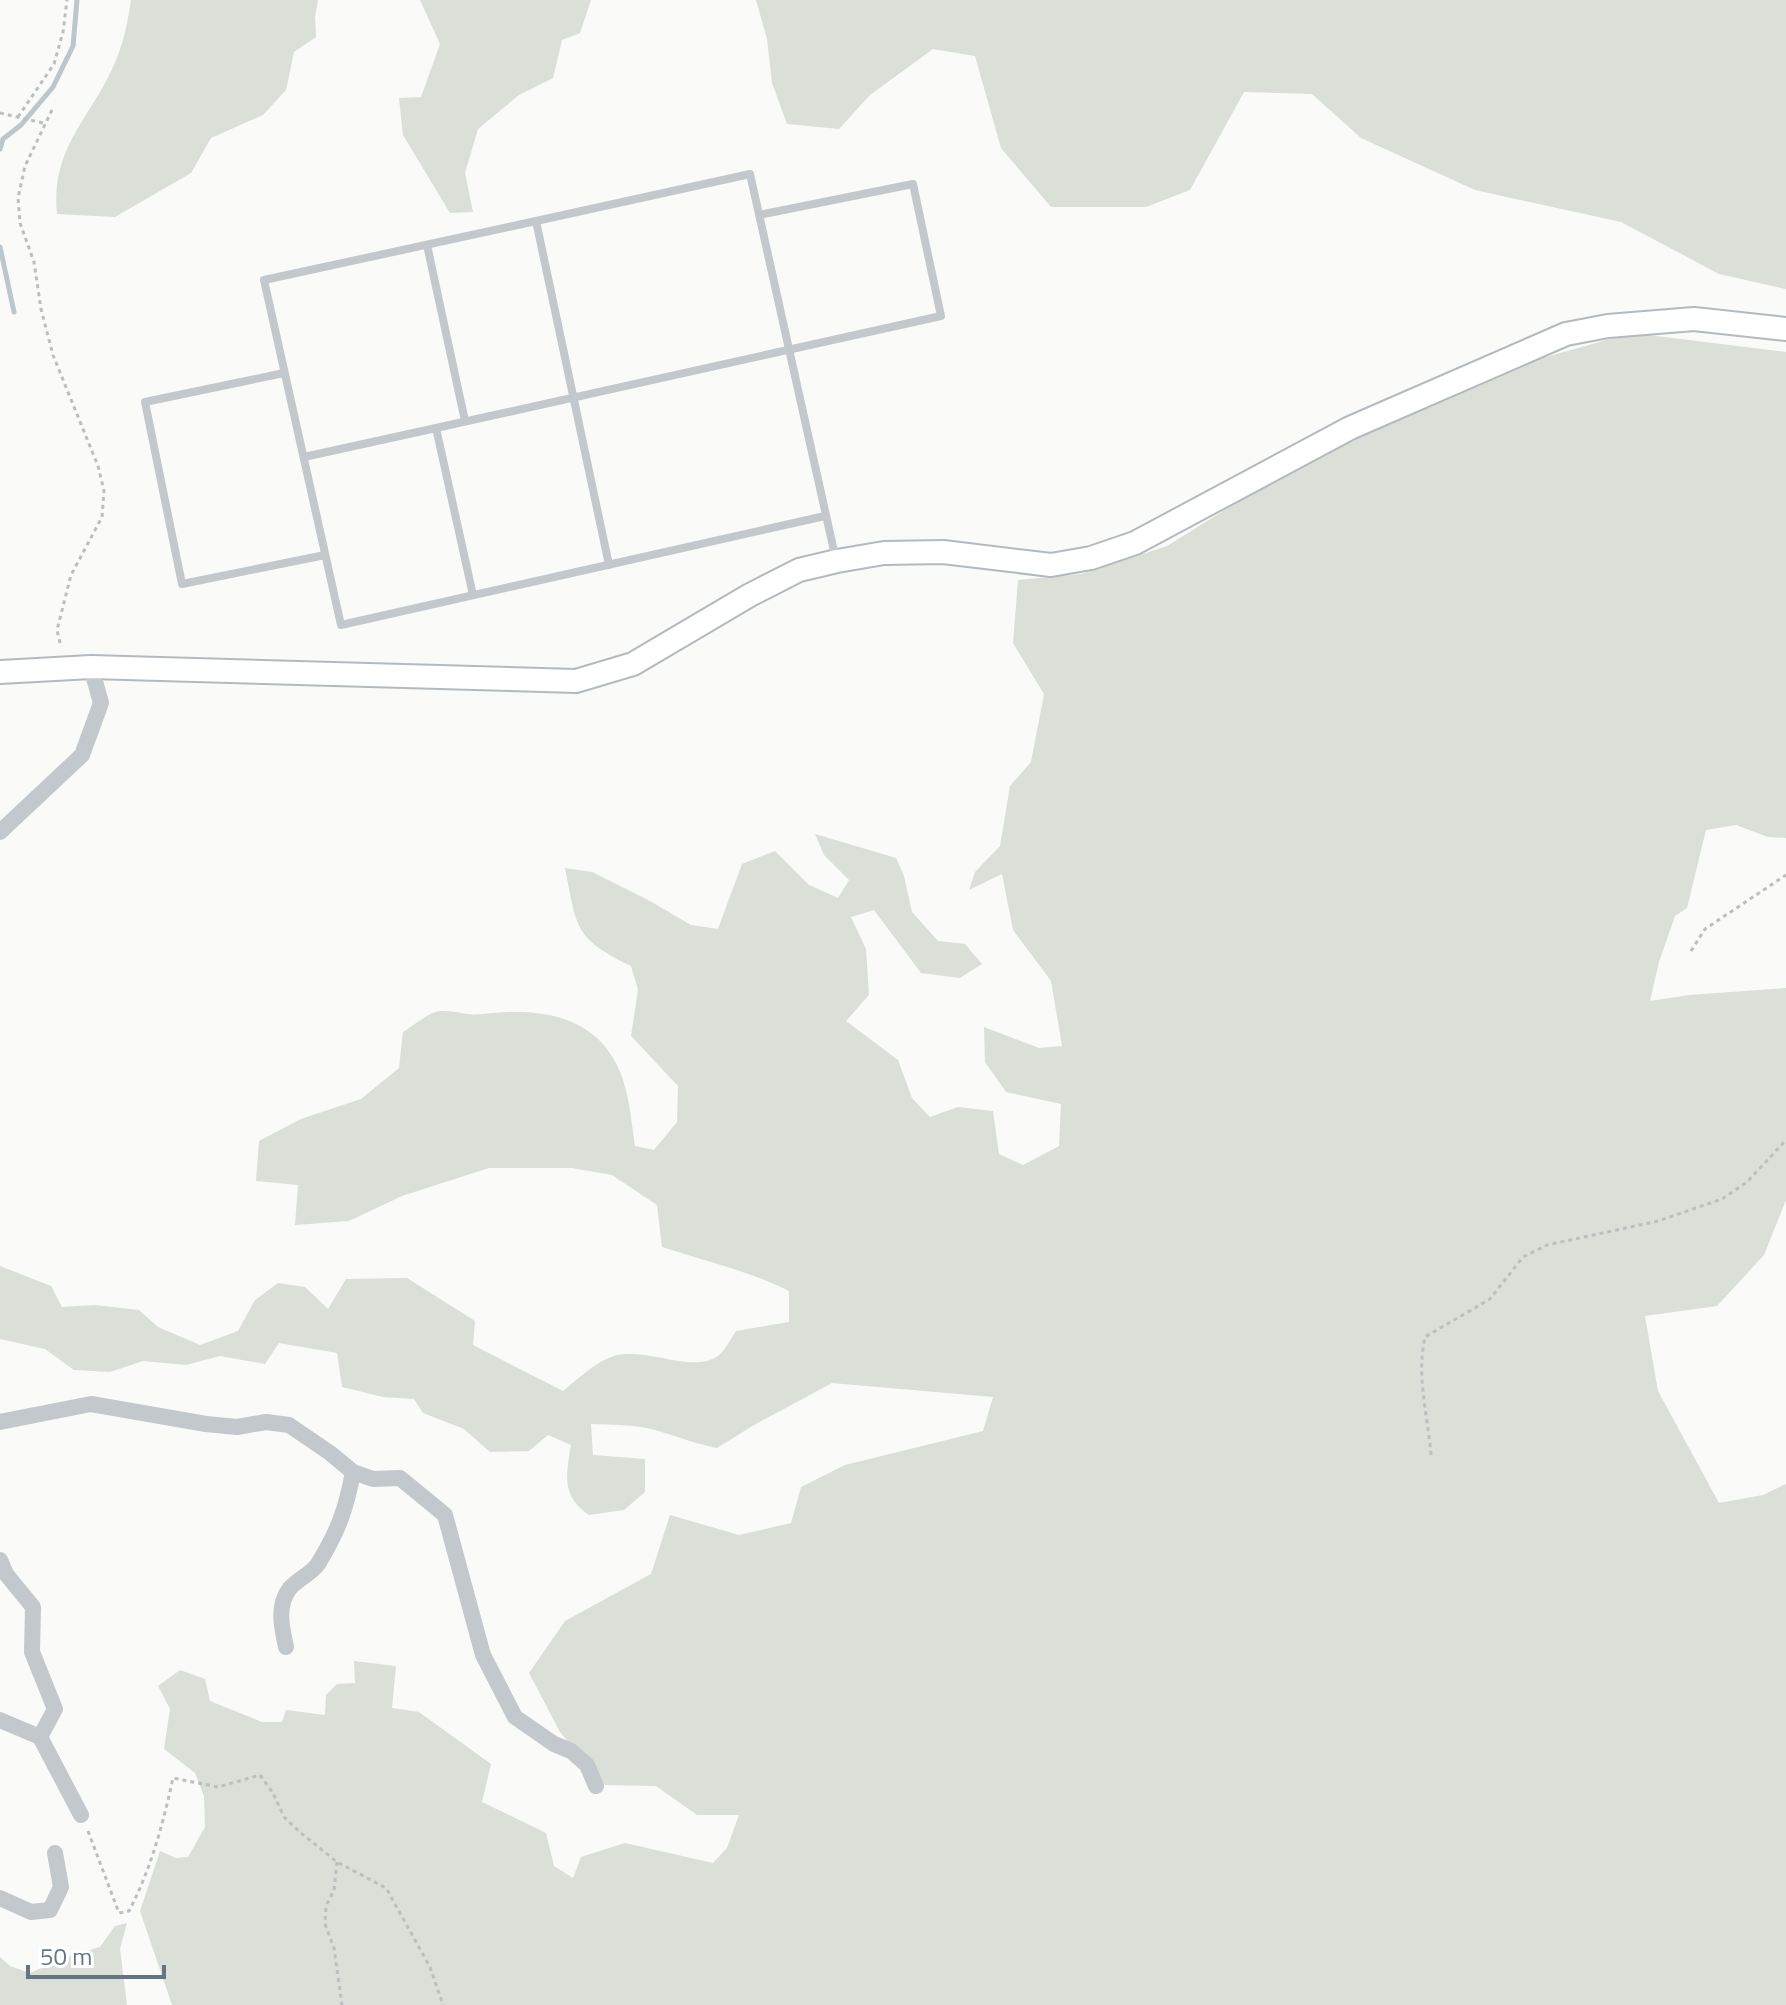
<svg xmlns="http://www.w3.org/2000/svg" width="1786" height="2005" font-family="'Titillium Web',sans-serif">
	<rect width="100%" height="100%" fill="#fafaf8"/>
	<path fill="#dadfd7" d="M 131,0 L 318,0 L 315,17 L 316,37 L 294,52 L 286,90 L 263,115 L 211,138 L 191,173 L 115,217 L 57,214 C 50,146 93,117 116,60 C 124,42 128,20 131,0 Z
		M 420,0 L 591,0 L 580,33 L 562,40 L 553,78 L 519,95 L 478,129 L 465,173 L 473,212 L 450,213 L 403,135 L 399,98 L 421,97 L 440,44 Z
		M 756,0 L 1786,0 L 1786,289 L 1719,274 L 1621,222 L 1475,190 L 1361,138 L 1312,94 L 1244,92 L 1190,190 L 1146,207 L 1051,207 L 1001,148 L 975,56 L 933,49 L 870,95 L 839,129 L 787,124 L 772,83 L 767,39 Z
		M 1632,333 L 1786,352 L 1786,838 L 1768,837 L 1736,825 L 1706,830 L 1687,908 L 1675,916 L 1659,962 L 1650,1001 L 1689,995 L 1786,988 L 1786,1200 L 1764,1255 L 1717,1306 L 1645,1316 L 1658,1391 L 1719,1503 L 1763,1495 L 1786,1484 L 1786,2005 L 172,2005 L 140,1911 L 160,1851 L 176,1858 L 188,1857 L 205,1827 L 204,1796 L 195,1773 L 164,1749 L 170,1709 L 158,1686 L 180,1670 L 205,1679 L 210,1701 L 262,1722 L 282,1722 L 286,1710 L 325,1715 L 326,1695 L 337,1684 L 355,1683 L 354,1661 L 396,1666 L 392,1708 L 419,1712 L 491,1764 L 482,1802 L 546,1833 L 554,1866 L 573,1878 L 581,1857 L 625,1843 L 713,1863 L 727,1848 L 739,1815 L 697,1815 L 656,1786 L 605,1785 L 560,1732 L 529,1673 L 565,1621 L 651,1574 L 670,1515 L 739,1535 L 791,1523 L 801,1487 L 845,1465 L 983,1431 L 993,1397 L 832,1383 L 754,1425 L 717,1448 C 696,1444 676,1436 655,1430 C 634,1424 612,1425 591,1424 L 593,1455 L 645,1459 L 645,1492 L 624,1510 L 589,1515 C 561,1496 566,1475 571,1445 L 548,1435 L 529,1451 L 490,1452 L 464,1429 L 423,1413 L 414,1399 L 383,1397 L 342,1387 L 337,1353 L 279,1343 L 265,1364 L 220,1356 L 186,1365 L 143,1361 L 110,1372 L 74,1370 L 45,1349 L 0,1339 L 0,1266 L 51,1286 L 62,1307 L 95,1305 L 139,1310 L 158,1327 L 200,1345 L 238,1331 L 255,1300 L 278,1283 L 305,1287 L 328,1309 L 346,1279 L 407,1278 L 475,1321 L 473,1345 L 563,1391 C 578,1379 595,1362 614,1356 C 647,1347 692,1374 718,1356 C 725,1351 731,1338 736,1331 L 789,1322 L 789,1291 C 749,1271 705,1261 662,1247 L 657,1205 L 612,1175 L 572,1168 L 489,1168 L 402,1196 L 349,1221 L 295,1225 L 298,1185 L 256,1181 L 259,1141 L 301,1119 L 361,1099 L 399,1068 L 403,1032 C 413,1026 429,1012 440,1011 C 454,1010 468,1016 483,1014 C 533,1008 589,1012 616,1063 C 629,1088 631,1119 635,1146 L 654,1150 L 677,1122 L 678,1086 L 631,1036 L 638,990 L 631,966 C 573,938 577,927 565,868 L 592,872 L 650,901 L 691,925 L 718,929 L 742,864 L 775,851 L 809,885 L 838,898 L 849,880 L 824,855 L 815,834 L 896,858 L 904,876 L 912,912 L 938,941 L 965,944 L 982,964 L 960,978 L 921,973 L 874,910 L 851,917 L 866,949 L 869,995 L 846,1021 L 898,1060 L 912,1098 L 930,1117 L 958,1107 L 993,1111 L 999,1154 L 1023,1165 L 1059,1146 L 1061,1104 L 1006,1092 L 985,1062 L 984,1027 L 1039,1048 L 1062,1046 L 1051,981 L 1013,930 L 1002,874 L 969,890 L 975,872 L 1000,846 L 1010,786 L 1031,762 L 1044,694 L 1013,643 L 1018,580 L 1081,574 L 1167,546 L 1281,475 L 1506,368 Z
		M 127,1923 L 120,1949 L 127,2005 L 0,2005 L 0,1957 L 10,1966 L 30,1973 L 67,1957 L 100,1947 L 115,1926 Z"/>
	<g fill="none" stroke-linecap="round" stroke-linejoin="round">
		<path stroke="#bbc7cb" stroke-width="5" d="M 0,149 L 3,139 L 21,125 L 53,87 L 73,46 L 77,0
			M 0,247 L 14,312"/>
		<g stroke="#b3babf" stroke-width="26">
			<path id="secondary" d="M 0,672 L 91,667 L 576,681 L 633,664 L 750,595 L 799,570 L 837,561 L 884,553 L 943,552 L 1051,565 L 1091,558 L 1135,543 L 1350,428 L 1566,334 L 1608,326 L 1694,319 L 1786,329"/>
		</g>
		<path stroke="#bbbfc2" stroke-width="3" stroke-dasharray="4 4" stroke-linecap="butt" d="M 52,110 L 25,166 L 18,198 L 20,223 L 34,262 L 41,309 L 53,355 L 98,466 L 104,491 L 102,517 L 71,575 L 57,630 L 61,647
			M 0,113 L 43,123
			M 18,117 L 54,64 L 63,32 L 67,0
			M 1691,951 L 1705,929 L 1786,875
			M 1431,1455 C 1428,1415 1416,1377 1425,1337 L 1490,1299 L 1523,1257 L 1547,1245 L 1658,1221 L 1722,1199 L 1747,1182 L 1786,1140
			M 88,1831 L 119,1913 L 129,1911 C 151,1869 163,1824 173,1778 L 218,1787 L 260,1775 L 273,1793 L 284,1817 L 302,1834 L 337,1862 L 386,1888 L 430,1967 L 443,2005
			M 337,1862 L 334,1890 L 326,1906 L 325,1924 L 334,1948 L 342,2005"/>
		<path stroke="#c3c8cc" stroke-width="8" d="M 536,221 L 750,174 L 836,560
			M 427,245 L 465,421
			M 284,373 L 145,402 L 182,584 L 325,555
			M 436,428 L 941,316 L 913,184 L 759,215
			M 304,457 L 436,428 L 473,595
			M 609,565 L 536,221 L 264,280 L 341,625 C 502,589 664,552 825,516"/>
		<path stroke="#c3c8cc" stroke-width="16" d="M 0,832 L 82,755 L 101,703 L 91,667
			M 0,1422 L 91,1404 L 206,1424 L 237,1427 L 266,1422 L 289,1425 L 330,1453 L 353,1472 L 373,1479 L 400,1478 L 445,1515 L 483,1655 L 515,1717 L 554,1744 L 571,1751 L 587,1765 L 596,1786
			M 0,1560 L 6,1574 L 33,1607 L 32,1652 L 55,1709 L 40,1737 L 81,1815
			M 286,1647 C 282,1628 276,1606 290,1588 C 298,1579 311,1574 318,1564 C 338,1531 346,1510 353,1472
			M 0,1720 L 40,1737
			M 0,1898 L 31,1912 L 50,1910 L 61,1887 L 55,1853"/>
		<use href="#secondary" stroke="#fff" stroke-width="22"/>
	</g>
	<path d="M28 1965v12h136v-12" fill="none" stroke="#657683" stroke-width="4"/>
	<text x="40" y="1965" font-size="24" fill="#657683" stroke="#ffffff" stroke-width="6" paint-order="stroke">50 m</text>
</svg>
